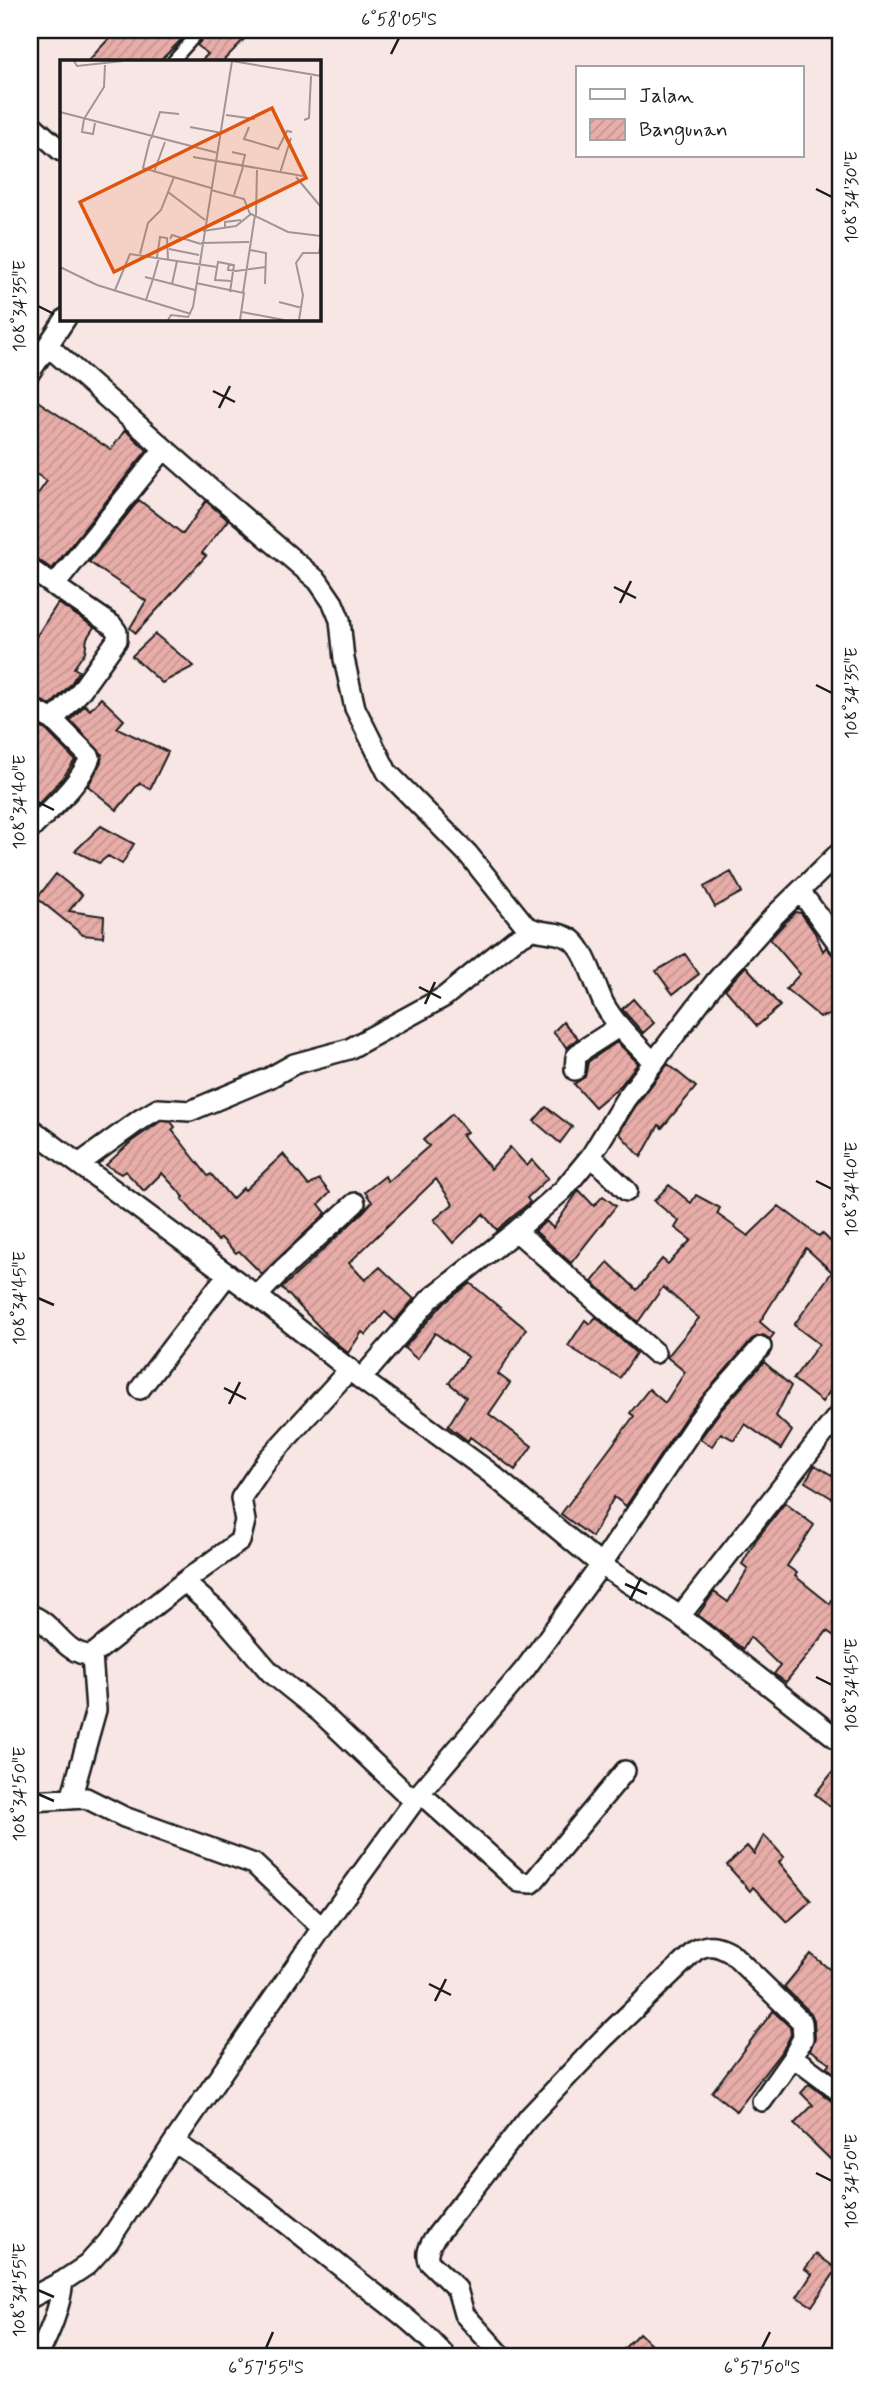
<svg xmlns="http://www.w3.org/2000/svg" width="870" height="2386" font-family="Mynerve,sans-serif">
	<defs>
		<pattern id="building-hatch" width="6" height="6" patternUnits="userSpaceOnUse" patternTransform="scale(1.75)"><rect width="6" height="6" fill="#e8ada8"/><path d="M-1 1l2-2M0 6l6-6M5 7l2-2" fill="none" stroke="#c69490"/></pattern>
	</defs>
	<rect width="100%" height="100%" fill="#f8e6e5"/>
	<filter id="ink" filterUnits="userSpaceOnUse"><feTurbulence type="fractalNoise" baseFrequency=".0143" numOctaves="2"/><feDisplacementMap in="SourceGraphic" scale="14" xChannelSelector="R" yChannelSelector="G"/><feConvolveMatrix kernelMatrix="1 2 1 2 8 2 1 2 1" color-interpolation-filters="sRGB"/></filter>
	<g filter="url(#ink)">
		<path fill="url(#building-hatch)" stroke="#1c1c1c" stroke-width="2" d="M 117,30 L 191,30 L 160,61 L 88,61 Z
			M 206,30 L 253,30 L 223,61 L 201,61 L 208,54 L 197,45 L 205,36 Z
			M 30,396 L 111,450 L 125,430 L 147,450 L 52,569 L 37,559 L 30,557 L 30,505 L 47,481 L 30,470 Z
			M 139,500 L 183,534 L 206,501 L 228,520 L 202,553 L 206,556 L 136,633 L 130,628 L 146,601 L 89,562 Z
			M 58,603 L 94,627 L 87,638 L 85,652 L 74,668 L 79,671 L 70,685 L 51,705 L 30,696 L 30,652 L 36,641 L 34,640 Z
			M 155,634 L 194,666 L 162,683 L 132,656 Z
			M 101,698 L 124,720 L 117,728 L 168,752 L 150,789 L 139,783 L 117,810 L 88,786 L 101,762 L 102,754 L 70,720 L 85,705 L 90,710 Z
			M 30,722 L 46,730 L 75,760 L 62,779 L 30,813 Z
			M 101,826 L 134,844 L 122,864 L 108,856 L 99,863 L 75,851 Z
			M 731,872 L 742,892 L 715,907 L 704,887 Z
			M 56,874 L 82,895 L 69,911 L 104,916 L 103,937 L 83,935 L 37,898 Z
			M 795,912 L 801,913 L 815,933 L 823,951 L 826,947 L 840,963 L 840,971 L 832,987 L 840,992 L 840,1013 L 820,1017 L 786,989 L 800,974 L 770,939 Z
			M 685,954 L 699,974 L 673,994 L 656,971 Z
			M 746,966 L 780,1006 L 757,1026 L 725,989 Z
			M 633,999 L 654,1023 L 643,1033 L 622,1009 Z
			M 563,1022 L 578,1038 L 567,1048 L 553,1032 Z
			M 617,1042 L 638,1063 L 621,1085 L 595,1107 L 574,1084 L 585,1077 L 588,1062 L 592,1059 Z
			M 668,1064 L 696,1087 L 662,1128 L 659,1125 L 641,1157 L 619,1133 L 635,1107 Z
			M 546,1107 L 572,1127 L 560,1143 L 534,1121 Z
			M 452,1114 L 467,1132 L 462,1135 L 491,1169 L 510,1147 L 527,1166 L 532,1160 L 548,1178 L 527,1198 L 530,1202 L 497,1230 L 483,1214 L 453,1243 L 434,1220 L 453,1204 L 436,1179 L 349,1263 L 365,1280 L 380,1267 L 414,1299 L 395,1321 L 385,1312 L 366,1335 L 362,1332 L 348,1353 L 328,1336 L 282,1288 L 363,1212 L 372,1202 L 365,1192 L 385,1176 L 388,1182 L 429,1146 L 423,1140 Z
			M 161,1121 L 171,1122 L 175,1127 L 172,1130 L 208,1176 L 211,1174 L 232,1199 L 243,1188 L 245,1190 L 283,1154 L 309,1186 L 319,1179 L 330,1193 L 319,1204 L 326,1213 L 262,1274 L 239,1251 L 236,1253 L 221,1238 L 218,1241 L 182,1199 L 184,1197 L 162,1173 L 144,1191 L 125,1171 L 121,1174 L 106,1165 L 132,1141 Z
			M 669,1185 L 691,1203 L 696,1195 L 720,1208 L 717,1214 L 748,1236 L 779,1206 L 819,1236 L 822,1233 L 840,1251 L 840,1377 L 822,1402 L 793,1379 L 819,1344 L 794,1325 L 832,1272 L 806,1248 L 760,1322 L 774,1334 L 770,1339 L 763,1335 L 752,1339 L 687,1415 L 626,1506 L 614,1497 L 592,1537 L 561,1514 L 634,1416 L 630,1413 L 649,1389 L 665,1403 L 685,1372 L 667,1357 L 699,1318 L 663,1287 L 638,1322 L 592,1282 L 608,1262 L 637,1290 L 662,1259 L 668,1264 L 691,1240 L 675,1228 L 679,1221 L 654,1201 Z
			M 579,1190 L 594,1206 L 603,1196 L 616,1206 L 571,1263 L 535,1231 L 546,1221 L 553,1228 Z
			M 470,1283 L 526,1329 L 498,1374 L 510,1383 L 489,1414 L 532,1446 L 515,1470 L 470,1437 L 468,1441 L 448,1426 L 466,1397 L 449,1383 L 468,1357 L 435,1333 L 417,1359 L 404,1348 L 442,1305 Z
			M 596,1317 L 636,1353 L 620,1378 L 568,1346 L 585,1320 L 590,1324 Z
			M 764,1362 L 791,1386 L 776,1416 L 792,1431 L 781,1449 L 745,1424 L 734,1440 L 721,1433 L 712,1446 L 700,1439 L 722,1409 Z
			M 815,1465 L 840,1480 L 840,1503 L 805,1482 Z
			M 785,1503 L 814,1525 L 787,1566 L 797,1573 L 795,1576 L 830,1604 L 840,1584 L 840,1640 L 827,1631 L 786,1682 L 774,1674 L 780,1666 L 750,1637 L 743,1649 L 698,1615 L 714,1592 L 728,1602 L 748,1569 L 742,1564 L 756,1540 Z
			M 840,1763 L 840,1814 L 815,1794 Z
			M 764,1835 L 784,1857 L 779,1862 L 811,1901 L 787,1922 L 753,1887 L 750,1891 L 727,1865 L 747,1846 L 754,1854 Z
			M 811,1954 L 840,1978 L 840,2077 L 826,2067 L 830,2063 L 810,2050 L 815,2038 L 814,2020 L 811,2013 L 784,1987 Z
			M 773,2011 L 790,2027 L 791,2035 L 784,2048 L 736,2111 L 712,2092 Z
			M 809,2084 L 833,2102 L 840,2104 L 840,2149 L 830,2159 L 794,2124 L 813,2105 L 801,2093 Z
			M 816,2254 L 837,2269 L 812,2306 L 797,2297 L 812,2274 L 805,2269 Z
			M 639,2333 L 664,2356 L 617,2356 Z"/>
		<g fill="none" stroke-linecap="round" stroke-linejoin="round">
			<g stroke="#1c1c1c" stroke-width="15">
				<path id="service" d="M 173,61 L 199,32"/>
			</g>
			<g stroke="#1c1c1c" stroke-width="24">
				<path id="minor" d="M 30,123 L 61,151
					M 48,346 L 208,487 L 318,581 L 333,603 L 340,620 L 344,659 L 355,708 L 387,772 L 468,854 L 525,925 C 540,936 558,929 572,940 C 587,952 595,986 604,1004 C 616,1026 637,1044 654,1063
					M 30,372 L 66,318
					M 30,569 L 112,625 L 117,632 L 117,640 L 79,693 L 53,720 L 30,708
					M 54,586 L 164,449
					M 30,830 C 50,809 80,785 90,757 L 53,720
					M 800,891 L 840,946
					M 575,1070 L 576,1057 L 584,1049 L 620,1026
					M 30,1128 L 257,1296 L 361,1379 L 489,1472 L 601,1565 L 680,1616 L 840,1741
					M 591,1156 L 627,1191
					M 79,1164 L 141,1119 L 158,1109 L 190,1111 L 269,1078 L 294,1064 L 349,1049 L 444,997 L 514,940 L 532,930
					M 516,1231 L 655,1353
					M 257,1296 L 283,1269 L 355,1203
					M 361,1379 L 430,1299 L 516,1231 L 563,1190 L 591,1156 L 625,1100 L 716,981 L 775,915 L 840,852
					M 140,1389 L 228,1274
					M 184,1582 L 218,1612 L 270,1672 L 321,1713 L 414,1801
					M 30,1615 C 54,1622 64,1656 92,1655 L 184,1582 L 240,1541 L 245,1521 L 241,1498 L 267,1460 L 350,1369
					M 680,1616 L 840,1413
					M 420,1793 L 519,1882 L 532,1883 L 625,1771
					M 71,1799 L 96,1710 L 92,1655
					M 30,1801 L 86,1798 L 124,1817 L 254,1864 L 322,1928
					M 762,2101 L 793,2057 L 840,2092
					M 174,2142 C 236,2182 293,2228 351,2275 C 382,2300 419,2325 445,2356
					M 30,2298 L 63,2281 L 87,2265 L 108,2242 L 174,2142 L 322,1928 L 420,1793 L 525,1669 L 601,1565 L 697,1422 L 713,1401 L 761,1347
					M 38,2356 C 50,2331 60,2309 63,2281
					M 502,2356 L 464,2314 L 457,2289 L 429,2262 C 426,2253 429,2248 433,2240 L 529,2117 L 603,2039 L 696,1950 C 710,1943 717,1945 731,1953 L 802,2022 L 803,2038 L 793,2057"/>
			</g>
			<use href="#service" stroke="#fff" stroke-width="10"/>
			<use href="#minor" stroke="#fff" stroke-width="19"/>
		</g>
	</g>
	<path fill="none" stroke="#1c1c1c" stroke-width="2.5" d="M 391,54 L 399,38M 816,189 L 832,197M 38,306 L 54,314M 213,391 L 235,402M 219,408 L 230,386M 614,587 L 636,598M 620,603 L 631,581M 816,685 L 832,693M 38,802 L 54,810M 419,987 L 441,998M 425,1004 L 435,982M 816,1181 L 832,1189M 38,1298 L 54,1305M 224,1388 L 246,1399M 229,1404 L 240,1382M 625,1584 L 647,1594M 630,1600 L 641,1578M 816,1677 L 832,1685M 38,1794 L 54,1801M 429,1984 L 451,1995M 435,2001 L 446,1979M 816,2173 L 832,2181M 38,2290 L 54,2297M 266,2348 L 273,2332M 762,2348 L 770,2332"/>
	<g transform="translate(60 60)">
		<rect width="261" height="261" fill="#f8e6e5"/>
		<path fill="none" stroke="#a09595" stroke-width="2" d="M 14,1 L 17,6 L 63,1M 172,1 L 261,16M 0,52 L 158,93M 166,55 L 195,59M 24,59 L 44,27 L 45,5M 24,59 L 22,72 L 33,74 L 35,63M 244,60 L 249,58 L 251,16M 130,67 L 162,73M 189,67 L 184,79 L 218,89 L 227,71 L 232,72M 90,79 L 83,108 L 151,128M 91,79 L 100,52 L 119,54M 172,92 L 185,95 L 182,107M 133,97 L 243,116M 94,112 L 105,82M 220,113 L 231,78M 236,117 L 261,147M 151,130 L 184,139 L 190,154M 108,132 L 145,160M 174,135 L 183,107M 196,155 L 197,110M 165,168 L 165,162 L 181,160M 143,171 L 176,166 L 191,154 L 228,172 L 261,176M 110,179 L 112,175 L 141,184M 141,183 L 189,182M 109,189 L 139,195M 190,190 L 206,193 L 205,224M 80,194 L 88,163 L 101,150 L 114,117M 97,197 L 100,177 L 107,178 L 108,200M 169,204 L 168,210 L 176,211 L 206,207M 0,207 L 37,225 L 131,254M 85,217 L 93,219 L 99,198M 136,223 L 184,233 L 180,260M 112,224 L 117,201M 55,230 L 70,194 L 157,207M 170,232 L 174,205 L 158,202 L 155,220 L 172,221M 183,233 L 195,155M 86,240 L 93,219 L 135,230M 219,242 L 242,248M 182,252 L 224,260M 108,260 L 111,255 L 128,257 L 133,247 L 172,1M 239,260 L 243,235 L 236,203 L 243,193 L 259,193 L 261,183"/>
		<path fill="#de560d" fill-opacity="0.15" stroke="#de560d" stroke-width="3.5" d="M 212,48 L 246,118 L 54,212 L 20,142 Z"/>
		<rect width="261" height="261" fill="none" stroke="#1c1c1c" stroke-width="3.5"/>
	</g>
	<rect width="870" height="2386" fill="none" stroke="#fff" stroke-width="77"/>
	<rect x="576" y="66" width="228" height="91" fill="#ffffff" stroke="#a4a4a4" stroke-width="2"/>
	<rect x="590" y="89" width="35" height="10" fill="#ffffff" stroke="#a4a4a4" stroke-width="2"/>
	<text x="639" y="102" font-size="21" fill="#1c1c1c">Jalan</text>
	<rect x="590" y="119" width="35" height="21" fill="url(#building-hatch)" stroke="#a4a4a4" stroke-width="2"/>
	<text x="639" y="136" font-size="21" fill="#1c1c1c">Bangunan</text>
	<rect x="38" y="38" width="794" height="2310" fill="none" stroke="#1c1c1c" stroke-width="2.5"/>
	<g font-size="18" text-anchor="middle" fill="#1c1c1c">
		<text x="399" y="25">6°58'05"S</text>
		<text transform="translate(851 197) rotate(-90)" y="6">108°34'30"E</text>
		<text transform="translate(19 306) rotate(-90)" y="6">108°34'35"E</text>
		<text transform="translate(851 693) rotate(-90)" y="6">108°34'35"E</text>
		<text transform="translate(19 802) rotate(-90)" y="6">108°34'40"E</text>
		<text transform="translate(851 1189) rotate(-90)" y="6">108°34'40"E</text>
		<text transform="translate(19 1298) rotate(-90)" y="6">108°34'45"E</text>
		<text transform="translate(851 1685) rotate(-90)" y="6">108°34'45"E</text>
		<text transform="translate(19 1794) rotate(-90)" y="6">108°34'50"E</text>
		<text transform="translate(851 2181) rotate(-90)" y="6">108°34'50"E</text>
		<text transform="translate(19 2290) rotate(-90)" y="6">108°34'55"E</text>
		<text x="266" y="2373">6°57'55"S</text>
		<text x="762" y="2373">6°57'50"S</text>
	</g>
</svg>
